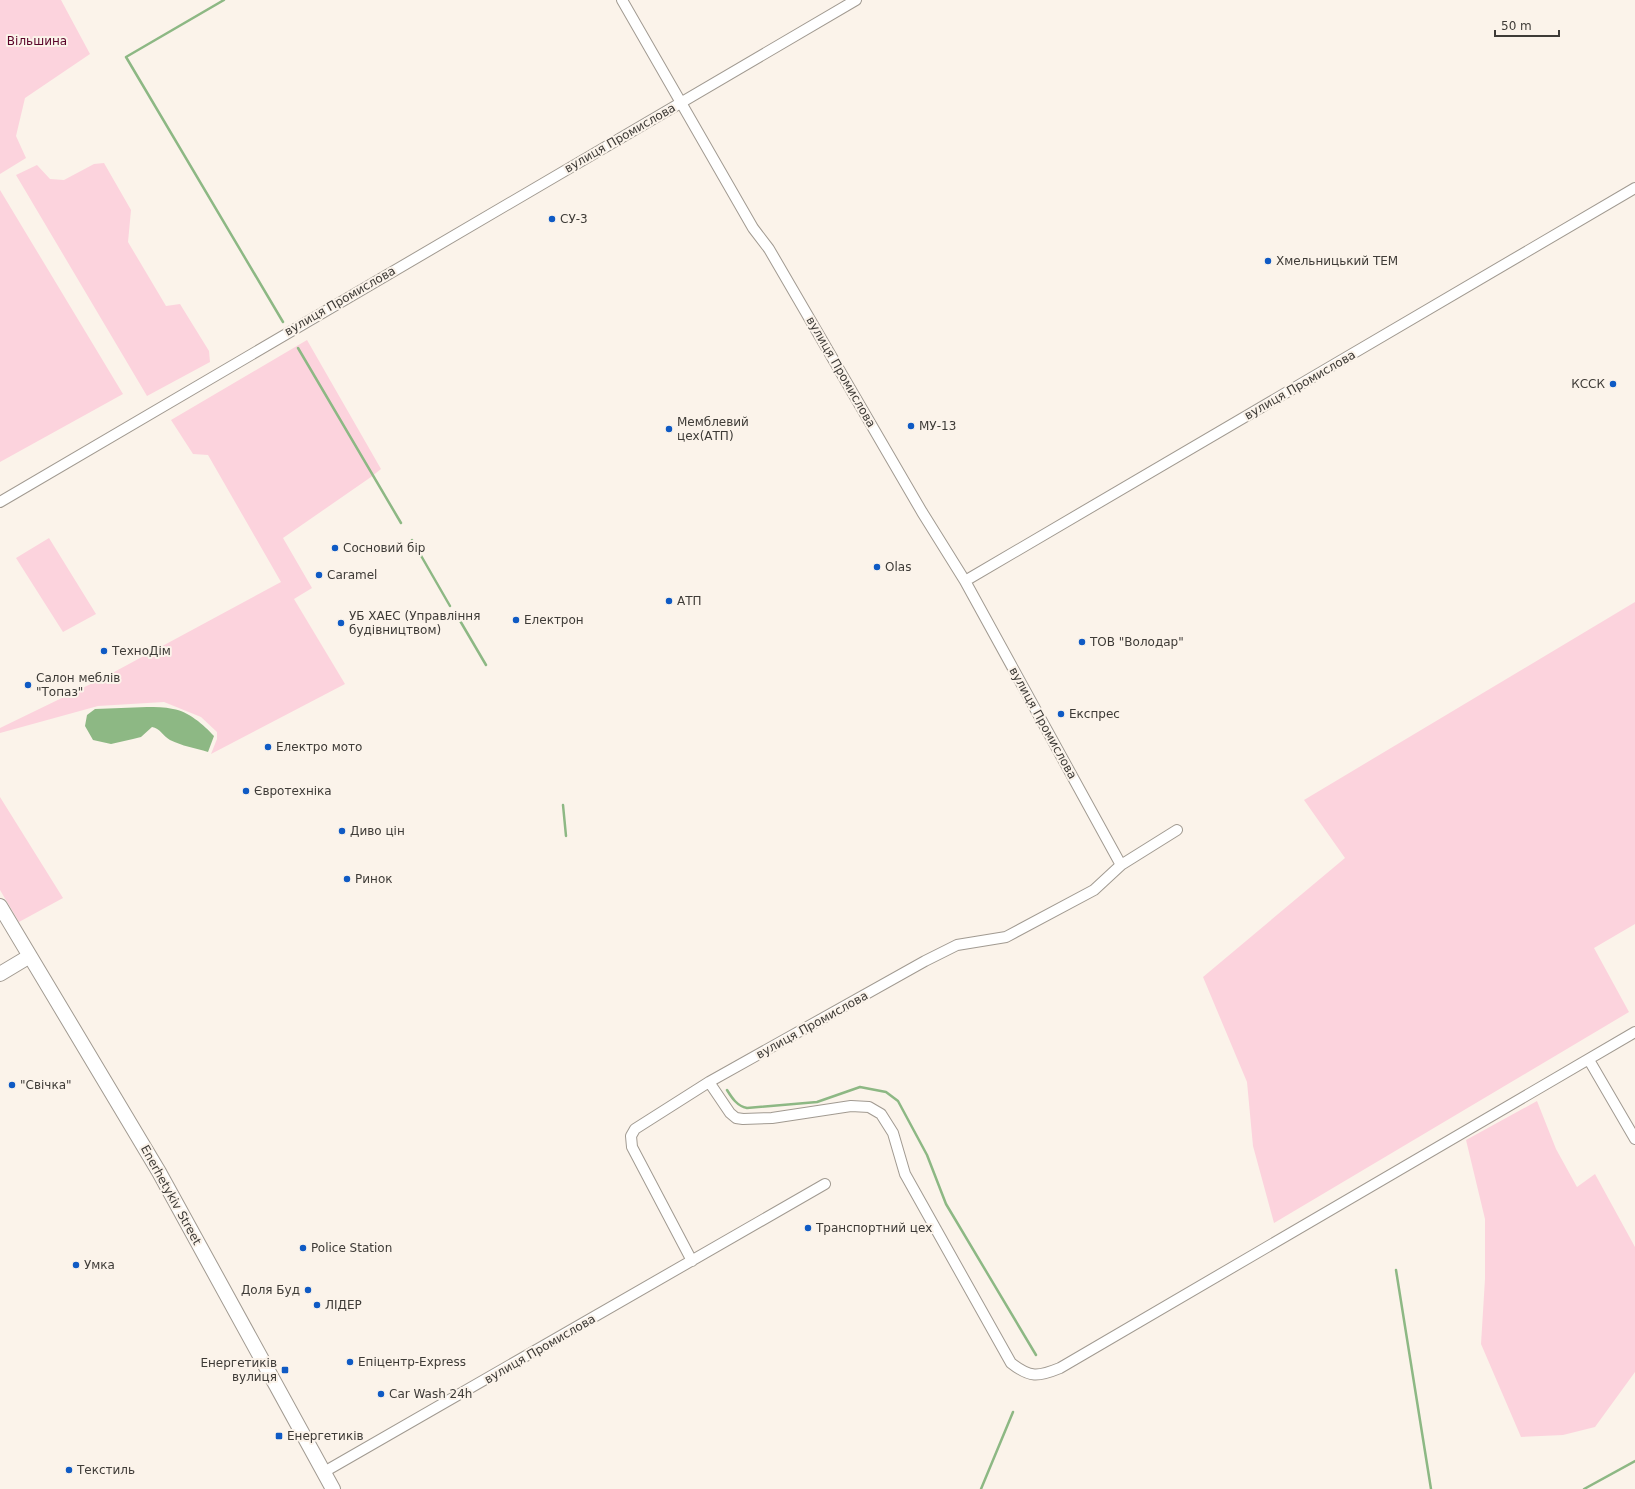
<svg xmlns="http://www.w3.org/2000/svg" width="1635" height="1489" font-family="'DejaVu Sans',sans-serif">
	<rect width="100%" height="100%" fill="#fbf3ea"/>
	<path fill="#fcd3dd" d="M 0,0 L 61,0 L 90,54 L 25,98 L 16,136 L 26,158 L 0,174 Z
		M 104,163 L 131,210 L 128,242 L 166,306 L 180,304 L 209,351 L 210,362 L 147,396 L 16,175 L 37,165 L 50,179 L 64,180 L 94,164 Z
		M 0,190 L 123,394 L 0,462 Z
		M 307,340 L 381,469 L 371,477 L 283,538 L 312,588 L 294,599 L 345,684 L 211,754 L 217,739 L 217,732 L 201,717 L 164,702 L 98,706 L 0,733 L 0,728 L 103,678 L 281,582 L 208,455 L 193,454 L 171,420 Z
		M 49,538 L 96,614 L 63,632 L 16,558 Z
		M 1635,602 L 1635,924 L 1594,948 L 1629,1012 L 1274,1223 L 1253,1146 L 1247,1082 L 1203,977 L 1345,858 L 1304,800 Z
		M 0,797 L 63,898 L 19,922 L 0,890 Z
		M 1537,1101 L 1556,1149 L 1577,1187 L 1595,1174 L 1635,1247 L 1635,1372 L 1595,1427 L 1563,1435 L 1521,1437 L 1481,1344 L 1485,1279 L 1485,1219 L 1466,1140 Z"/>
	<path fill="#8db884" d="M 147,707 C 156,707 164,707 173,709 C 188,711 204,725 214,736 L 208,752 C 195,748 182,746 170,740 C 163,736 160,728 152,727 L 141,737 L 133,739 L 111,744 L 93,740 L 85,726 L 87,715 L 95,709 Z"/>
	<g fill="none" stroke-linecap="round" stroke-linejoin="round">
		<path stroke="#8db884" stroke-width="2.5" d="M 224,0 L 126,57 L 283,322
			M 298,348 L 401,523
			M 412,540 L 450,606
			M 459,619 L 486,665
			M 563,805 L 566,836
			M 727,1090 C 732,1098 737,1106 747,1108 L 817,1102 L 860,1087 L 886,1092 L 898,1101 L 927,1155 L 946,1204 L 1036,1355
			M 1396,1270 L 1431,1489
			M 981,1489 L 1013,1412
			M 1584,1489 L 1635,1461"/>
		<g stroke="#a19a91" stroke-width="12">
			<path id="street" d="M 622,0 L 753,228 L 769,249 L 922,512 L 965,581
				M 0,502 L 856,0
				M 1121,865 L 965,581 L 1635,188
				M 1589,1060 L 1635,1139
				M 709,1082 L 730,1113 L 736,1118 L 743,1119 L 772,1118 L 851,1106 L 869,1107 L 881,1114 L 893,1133 L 905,1174 L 1011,1363 C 1030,1378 1038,1377 1060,1368 L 1635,1032
				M 692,1261 L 632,1147 L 631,1136 L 635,1129 L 709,1082 L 925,961 L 957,945 L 1006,937 L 1094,890 L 1121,865 L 1177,830
				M 324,1472 L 825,1184"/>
		</g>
		<g stroke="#a19a91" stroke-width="16">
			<path id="secondary" d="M 0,906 L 159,1172 L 333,1489
				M 0,974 L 30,956"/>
		</g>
		<use href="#street" stroke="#fff" stroke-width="10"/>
		<use href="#secondary" stroke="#fff" stroke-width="14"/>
	</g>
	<g fill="#0f5ac4" stroke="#fbf3ea" stroke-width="1.5">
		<circle cx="552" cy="219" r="4"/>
		<circle cx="1268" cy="261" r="4"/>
		<circle cx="1613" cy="384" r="4"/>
		<circle cx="911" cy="426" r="4"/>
		<circle cx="669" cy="429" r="4"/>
		<circle cx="335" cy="548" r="4"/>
		<circle cx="877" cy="567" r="4"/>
		<circle cx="319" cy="575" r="4"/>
		<circle cx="669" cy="601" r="4"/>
		<circle cx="516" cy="620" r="4"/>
		<circle cx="341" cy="623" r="4"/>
		<circle cx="1082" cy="642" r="4"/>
		<circle cx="104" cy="651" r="4"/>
		<circle cx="28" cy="685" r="4"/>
		<circle cx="1061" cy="714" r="4"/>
		<circle cx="268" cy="747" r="4"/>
		<circle cx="246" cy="791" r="4"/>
		<circle cx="342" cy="831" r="4"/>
		<circle cx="347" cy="879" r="4"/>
		<circle cx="12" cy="1085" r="4"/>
		<circle cx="808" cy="1228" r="4"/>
		<circle cx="303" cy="1248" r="4"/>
		<circle cx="76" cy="1265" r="4"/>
		<circle cx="308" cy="1290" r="4"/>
		<circle cx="317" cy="1305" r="4"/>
		<circle cx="350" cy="1362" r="4"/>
		<rect x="281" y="1366" width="8" height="8" rx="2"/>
		<circle cx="381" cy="1394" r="4"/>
		<rect x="275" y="1432" width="8" height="8" rx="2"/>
		<circle cx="69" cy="1470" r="4"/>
	</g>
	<g text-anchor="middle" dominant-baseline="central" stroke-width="4" stroke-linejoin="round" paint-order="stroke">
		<g font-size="12" fill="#590429" stroke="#fbf3ea">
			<text x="37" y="41">Вільшина</text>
		</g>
		<g font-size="12" fill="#3e3b37" stroke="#fbf3ea">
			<text transform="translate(620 138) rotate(-30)">вулиця Промислова</text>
			<text transform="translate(340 301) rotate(-30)">вулиця Промислова</text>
			<text transform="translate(841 372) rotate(60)">вулиця Промислова</text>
			<text transform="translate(1300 385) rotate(-30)">вулиця Промислова</text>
			<text transform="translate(1043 723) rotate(61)">вулиця Промислова</text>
			<text transform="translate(812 1025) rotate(-29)">вулиця Промислова</text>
			<text transform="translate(171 1195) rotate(61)">Enerhetykiv Street</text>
			<text transform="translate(540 1349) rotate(-30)">вулиця Промислова</text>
		</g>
		<g font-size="12" fill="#3e3b37" stroke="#fbf3ea" text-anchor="start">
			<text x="560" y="219">СУ-3</text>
			<text x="1276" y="261">Хмельницький ТЕМ</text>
			<text x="1605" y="384" text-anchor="end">КССК</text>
			<text x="677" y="422">Мемблевий<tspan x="677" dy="14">цех(АТП)</tspan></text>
			<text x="919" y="426">МУ-13</text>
			<text x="343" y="548">Сосновий бір</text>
			<text x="885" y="567">Olas</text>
			<text x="327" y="575">Caramel</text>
			<text x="677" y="601">АТП</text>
			<text x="349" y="616">УБ ХАЕС (Управління<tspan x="349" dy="14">будівництвом)</tspan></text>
			<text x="524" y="620">Електрон</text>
			<text x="1090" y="642">ТОВ "Володар"</text>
			<text x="112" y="651">ТехноДім</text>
			<text x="36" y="678">Салон меблів<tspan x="36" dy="14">"Топаз"</tspan></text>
			<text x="1069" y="714">Експрес</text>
			<text x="276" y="747">Електро мото</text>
			<text x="254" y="791">Євротехніка</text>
			<text x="350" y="831">Диво цін</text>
			<text x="355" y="879">Ринок</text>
			<text x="20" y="1085">"Свічка"</text>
			<text x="816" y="1228">Транспортний цех</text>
			<text x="311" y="1248">Police Station</text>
			<text x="84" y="1265">Умка</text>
			<text x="300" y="1290" text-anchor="end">Доля Буд</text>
			<text x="325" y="1305">ЛІДЕР</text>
			<text x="358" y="1362">Епіцентр-Express</text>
			<text x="277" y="1363" text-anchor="end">Енергетиків<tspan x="277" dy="14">вулиця</tspan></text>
			<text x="389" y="1394">Car Wash 24h</text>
			<text x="287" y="1436">Енергетиків</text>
			<text x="77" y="1470">Текстиль</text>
		</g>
	</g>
	<path d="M1495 30v6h64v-6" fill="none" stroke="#3e3b37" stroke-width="2"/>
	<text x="1501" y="30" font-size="12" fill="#3e3b37" stroke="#fbf3ea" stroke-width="3" paint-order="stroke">50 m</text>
</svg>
